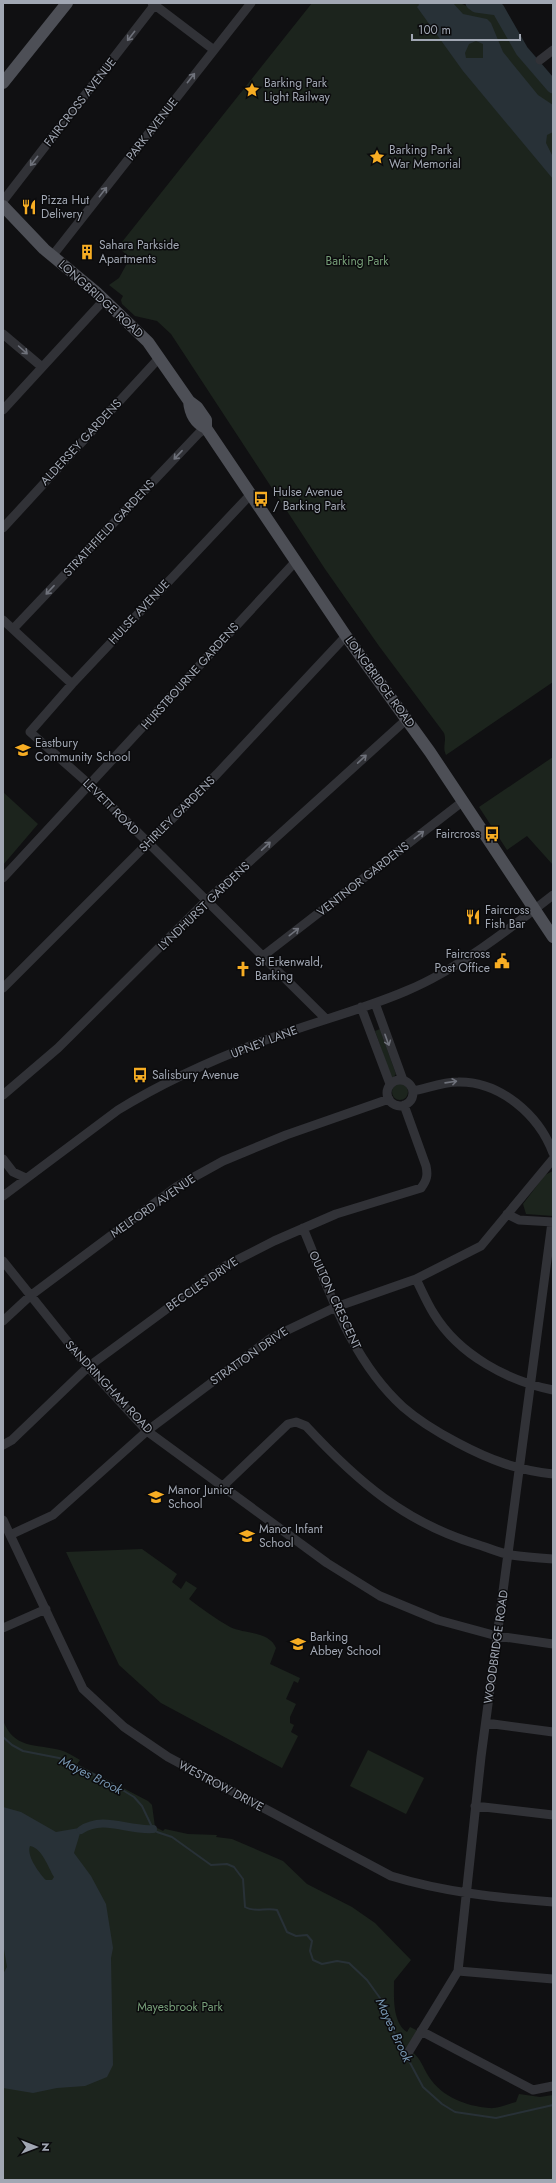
<svg xmlns="http://www.w3.org/2000/svg" width="556" height="2183" font-family="Jost,sans-serif">
	<rect width="100%" height="100%" fill="#101012"/>
	<path fill="#1c241d" d="M 312,3 L 460,3 L 471,8 L 497,10 C 505,19 506,30 510,41 C 518,59 540,80 553,93 L 553,682 L 446,755 C 442,747 447,741 444,733 L 379,646 L 325,569 L 171,334 L 157,321 L 135,316 L 122,304 L 121,300 L 123,296 L 109,285 L 119,278 L 130,258 L 118,247 Z
		M 553,757 L 553,865 L 527,836 L 507,850 L 479,807 Z
		M 3,792 L 38,824 L 3,865 Z
		M 380,1029 L 396,1074 L 393,1078 L 391,1077 L 375,1031 Z
		M392 1092a8 8 0 1 1 16 0a8 8 0 1 1-16 0Z
		M 553,1171 L 553,1216 L 526,1214 L 523,1204 L 545,1175 Z
		M 142,1549 L 177,1574 L 172,1582 L 181,1589 L 186,1581 L 197,1588 L 189,1599 C 202,1609 216,1619 230,1627 C 244,1634 269,1631 276,1648 L 270,1664 L 300,1678 L 298,1683 L 294,1681 L 286,1699 L 296,1704 L 290,1717 L 290,1723 L 294,1725 L 291,1732 L 298,1736 L 282,1768 L 161,1703 L 119,1665 L 66,1552 Z
		M 3,1720 C 13,1749 36,1744 60,1750 C 67,1752 73,1756 80,1760 L 77,1764 L 148,1801 L 152,1805 L 155,1827 L 163,1831 L 165,1829 L 188,1834 L 217,1835 L 216,1837 L 232,1839 L 283,1861 L 307,1884 L 352,1907 L 375,1923 L 411,1960 L 394,1981 C 394,1996 392,2022 407,2032 L 410,2027 L 418,2031 L 412,2052 C 421,2058 423,2068 429,2077 C 442,2097 466,2106 489,2108 C 497,2109 508,2104 516,2102 L 519,2094 L 540,2097 L 553,2095 L 553,2180 L 3,2180 Z
		M 368,1750 L 424,1778 L 406,1814 L 350,1786 Z"/>
	<path fill="#283137" fill-rule="evenodd" d="M 418,3 L 453,3 L 463,14 L 487,19 L 491,23 L 503,52 L 538,95 L 553,105 L 553,132 L 547,135 L 546,143 L 553,157 L 553,179 L 463,71 L 417,7 L 419,5 ZM 476,41 L 483,44 L 483,58 L 466,58 L 465,53 L 469,44 Z
		M 3,1807 L 21,1812 L 56,1832 L 79,1828 L 81,1830 L 74,1853 L 91,1876 L 106,1904 L 113,1948 L 111,1958 L 113,2065 L 107,2077 L 85,2086 L 57,2088 L 33,2093 L 3,2088 L 3,1974 L 7,1967 L 3,1943 ZM 30,1846 C 42,1848 48,1867 54,1877 L 52,1880 L 46,1880 C 39,1873 26,1855 30,1846 Z"/>
	<g fill="none" stroke-linecap="round" stroke-linejoin="round">
		<path stroke="#283137" stroke-width="2" d="M 3,1737 L 12,1745 L 23,1751 L 59,1758 L 77,1766 L 111,1783 L 134,1797 L 142,1806 L 153,1829 L 157,1832 L 172,1837 L 211,1865 L 227,1864 L 234,1867 L 243,1879 L 245,1907 C 255,1913 266,1907 277,1910 L 287,1932 L 296,1936 L 307,1935 L 312,1941 L 310,1951 L 313,1960 L 322,1964 L 337,1961 L 349,1963 L 367,1980 L 385,2005 L 389,2022 L 405,2054
			M 408,2059 L 423,2087 L 442,2104 L 455,2112 L 496,2118 L 553,2105"/>
		<path stroke="#283137" stroke-width="8" d="M 81,1830 C 104,1815 127,1831 153,1829"/>
		<path stroke="#283137" stroke-width="13" d="M 472,3 L 476,6 L 498,9 L 522,51 L 553,87"/>
		<path stroke="#313237" stroke-width="9" d="M 152,3 L 214,50
			M 540,60 L 553,50
			M 3,201 L 156,3
			M 53,255 L 251,3
			M 3,334 L 42,367
			M 3,410 L 104,300
			M 251,494 L 72,684 L 30,732 L 90,785 L 326,1019
			M 3,528 L 160,357
			M 3,620 L 72,684
			M 13,629 L 199,433 L 206,428
			M 3,878 L 296,561
			M 263,956 L 462,802
			M 3,988 L 217,774 L 346,636
			M 375,1003 L 403,1080
			M 361,1007 L 390,1084
			M387 1093a13 13 0 1 1 26 0a13 13 0 1 1-26 0Z
			M 413,1091 C 428,1088 443,1082 458,1082 C 500,1081 539,1115 553,1153
			M 3,1095 L 58,1048 L 206,901 L 407,719
			M 3,1159 L 13,1172 L 26,1178
			M 3,1196 L 118,1110 C 167,1080 221,1056 274,1037 C 318,1021 364,1009 406,991 C 455,971 511,928 553,895
			M 507,1214 L 519,1220 L 553,1222
			M 303,1228 C 329,1290 351,1360 403,1407 C 419,1421 439,1433 458,1443 C 490,1460 517,1470 553,1474
			M 3,1261 L 88,1367 L 147,1431 L 327,1563 L 380,1596 L 438,1620 L 497,1636 L 553,1644
			M 416,1279 C 422,1291 427,1303 434,1314 C 459,1355 508,1381 553,1390
			M 3,1321 L 30,1296 L 176,1187 L 223,1161 L 286,1135 L 389,1099
			M 3,1445 L 12,1440 L 88,1367 L 225,1266 L 274,1241 L 336,1214 L 421,1188 C 427,1180 428,1175 426,1166 L 404,1105
			M 222,1487 L 288,1424 L 296,1422 L 306,1426 C 357,1481 405,1523 479,1545 C 489,1548 500,1553 511,1555 C 525,1557 539,1558 553,1559
			M 3,1520 L 83,1689 L 124,1727 L 168,1757 L 391,1876 C 443,1892 499,1898 553,1902
			M 10,1535 L 53,1515 L 147,1431 L 271,1338 L 336,1307 L 416,1279 L 481,1246 L 553,1159
			M 3,1628 L 46,1609
			M 486,1723 L 553,1732
			M 475,1806 L 553,1815
			M 458,1971 L 553,1979
			M 421,2031 L 533,2090 L 553,2086
			M 405,2058 L 458,1971 L 481,1757 L 552,1222"/>
		<path stroke="#4d4f56" stroke-width="12" d="M 3,83 L 67,3
			M 3,206 L 44,249 L 96,292 L 148,342 L 189,401 L 197,407 L 206,420 L 206,428 L 346,636 L 430,752 L 553,937
			M 189,401 C 190,413 195,423 206,428"/>
	</g>
	<defs><path id="oneway-shaft" d="M-6 0H5M1.5-3L5.5 0L1.5 3" fill="none" stroke-width="1.6" stroke-linecap="round" stroke-linejoin="round"/></defs>
	<g stroke="#6f727b">
		<use href="#oneway-shaft" transform="translate(131 36) rotate(128)"/>
		<use href="#oneway-shaft" transform="translate(191 78) rotate(-52)"/>
		<use href="#oneway-shaft" transform="translate(34 161) rotate(128)"/>
		<use href="#oneway-shaft" transform="translate(103 192) rotate(-52)"/>
		<use href="#oneway-shaft" transform="translate(23 350) rotate(42)"/>
		<use href="#oneway-shaft" transform="translate(178 455) rotate(133)"/>
		<use href="#oneway-shaft" transform="translate(50 590) rotate(133)"/>
		<use href="#oneway-shaft" transform="translate(362 759) rotate(-43)"/>
		<use href="#oneway-shaft" transform="translate(419 835) rotate(-38)"/>
		<use href="#oneway-shaft" transform="translate(266 846) rotate(-43)"/>
		<use href="#oneway-shaft" transform="translate(294 932) rotate(-38)"/>
		<use href="#oneway-shaft" transform="translate(387 1040) rotate(70)"/>
		<use href="#oneway-shaft" transform="translate(451 1082) rotate(-8)"/>
	</g>
	<defs>
		<g id="sight-bare" transform="scale(1.2)"><path d="M0-6L1.8-2.2L6-1.7L2.9 1.2L3.7 5.4L0 3.3L-3.7 5.4L-2.9 1.2L-6-1.7L-1.8-2.2Z" fill="#f7ad23" stroke="#0b0b0d" stroke-width="2.5" paint-order="stroke"/></g>
		<g id="restaurant-bare" transform="scale(1.2)"><path d="M-5-6h1v4h1v-4h1v4h1v-4h1v5L-1.5 .5V6h-2V.5L-5-1ZM5-6V6H3V1.5H1.5Q1.5-4 5-6Z" fill="#f7ad23" stroke="#0b0b0d" stroke-width="2.5" paint-order="stroke"/></g>
		<g id="building-bare" transform="scale(1.2)"><path d="M-4-6H4V6H1V3H-1V6H-4ZM-2.5-4.3h1.7v1.8h-1.7ZM.8-4.3h1.7v1.8H.8ZM-2.5-1h1.7V.8h-1.7ZM.8-1h1.7V.8H.8Z" fill="#f7ad23" stroke="#0b0b0d" stroke-width="2.5" paint-order="stroke"/></g>
		<g id="bus-bare" transform="scale(1.2)"><path d="M-5-6H5V4H4V6H2V4H-2V6H-4V4H-5ZM-3.5-4V0h7V-4ZM-3.5 1.2v1.5H-2V1.2ZM2 1.2v1.5H3.5V1.2Z" fill="#f7ad23" stroke="#0b0b0d" stroke-width="2.5" paint-order="stroke"/></g>
		<g id="school-bare" transform="scale(1.2)"><path d="M0-5L7-2L0 1L-7-2ZM-4 1L0 2.5L4 1V4Q0 6-4 4Z" fill="#f7ad23" stroke="#0b0b0d" stroke-width="2.5" paint-order="stroke"/></g>
		<g id="civic-bare" transform="scale(1.2)"><path d="M-.6-6.5H3V-4.5H.6V-3L4-1V1h2V6H-6V1h2V-1L-.6-3ZM-1.2 2.5V6h2.4V2.5Z" fill="#f7ad23" stroke="#0b0b0d" stroke-width="2.5" paint-order="stroke"/></g>
		<g id="church-bare" transform="scale(1.2)"><path d="M-1.2-6h2.4v3.5h3.3v2.4h-3.3V6h-2.4V-.1h-3.3v-2.4h3.3Z" fill="#f7ad23" stroke="#0b0b0d" stroke-width="2.5" paint-order="stroke"/></g>
	</defs>
	<g fill-rule="evenodd">
		<use href="#sight-bare" x="252" y="90"/>
		<use href="#sight-bare" x="377" y="157"/>
		<use href="#restaurant-bare" x="29" y="207"/>
		<use href="#building-bare" x="87" y="252"/>
		<use href="#bus-bare" x="261" y="499"/>
		<use href="#school-bare" x="23" y="750"/>
		<use href="#bus-bare" x="492" y="834"/>
		<use href="#restaurant-bare" x="473" y="917"/>
		<use href="#civic-bare" x="502" y="961"/>
		<use href="#church-bare" x="243" y="969"/>
		<use href="#bus-bare" x="140" y="1075"/>
		<use href="#school-bare" x="156" y="1497"/>
		<use href="#school-bare" x="247" y="1536"/>
		<use href="#school-bare" x="298" y="1644"/>
	</g>
	<g text-anchor="middle" dominant-baseline="central" stroke-width="3" stroke-linejoin="round" paint-order="stroke">
		<g font-size="12" fill="#a1a7b3" stroke="#0b0b0d" text-anchor="start">
			<text x="264" y="83">Barking Park<tspan x="264" dy="14">Light Railway</tspan></text>
			<text x="389" y="150">Barking Park<tspan x="389" dy="14">War Memorial</tspan></text>
			<text x="41" y="200">Pizza Hut<tspan x="41" dy="14">Delivery</tspan></text>
			<text x="99" y="245">Sahara Parkside<tspan x="99" dy="14">Apartments</tspan></text>
			<text x="273" y="492">Hulse Avenue<tspan x="273" dy="14">/ Barking Park</tspan></text>
			<text x="35" y="743">Eastbury<tspan x="35" dy="14">Community School</tspan></text>
			<text x="480" y="834" text-anchor="end">Faircross</text>
			<text x="485" y="910">Faircross<tspan x="485" dy="14">Fish Bar</tspan></text>
			<text x="490" y="954" text-anchor="end">Faircross<tspan x="490" dy="14">Post Office</tspan></text>
			<text x="255" y="962">St Erkenwald,<tspan x="255" dy="14">Barking</tspan></text>
			<text x="152" y="1075">Salisbury Avenue</text>
			<text x="168" y="1490">Manor Junior<tspan x="168" dy="14">School</tspan></text>
			<text x="259" y="1529">Manor Infant<tspan x="259" dy="14">School</tspan></text>
			<text x="310" y="1637">Barking<tspan x="310" dy="14">Abbey School</tspan></text>
		</g>
		<g font-size="12" fill="#a1a7b3" stroke="#0b0b0d">
			<text transform="translate(80 102) rotate(-52)">FAIRCROSS AVENUE</text>
			<text transform="translate(152 129) rotate(-52)">PARK AVENUE</text>
			<text transform="translate(101 299) rotate(42)">LONGBRIDGE ROAD</text>
			<text transform="translate(81 442) rotate(-47)">ALDERSEY GARDENS</text>
			<text transform="translate(109 528) rotate(-47)">STRATHFIELD GARDENS</text>
			<text transform="translate(139 612) rotate(-47)">HULSE AVENUE</text>
			<text transform="translate(190 676) rotate(-48)">HURSTBOURNE GARDENS</text>
			<text transform="translate(380 682) rotate(54)">LONGBRIDGE ROAD</text>
			<text transform="translate(111 807) rotate(45)">LEVETT ROAD</text>
			<text transform="translate(177 814) rotate(-45)">SHIRLEY GARDENS</text>
			<text transform="translate(363 879) rotate(-38)">VENTNOR GARDENS</text>
			<text transform="translate(204 906) rotate(-44)">LYNDHURST GARDENS</text>
			<text transform="translate(264 1042) rotate(-21)">UPNEY LANE</text>
			<text transform="translate(153 1206) rotate(-35)">MELFORD AVENUE</text>
			<text transform="translate(202 1284) rotate(-35)">BECCLES DRIVE</text>
			<text transform="translate(335 1300) rotate(65)">OULTON CRESCENT</text>
			<text transform="translate(249 1356) rotate(-35)">STRATTON DRIVE</text>
			<text transform="translate(109 1387) rotate(47)">SANDRINGHAM ROAD</text>
			<text transform="translate(496 1647) rotate(-82)">WOODBRIDGE ROAD</text>
			<text transform="translate(221 1786) rotate(28)">WESTROW DRIVE</text>
		</g>
		<g font-size="12" fill="#779f79" stroke="#0b0b0d">
			<text x="357" y="261">Barking Park</text>
			<text x="180" y="2007">Mayesbrook Park</text>
		</g>
		<g font-size="13" font-style="italic" fill="#7695b0" stroke="#0b0b0d">
			<text transform="translate(91 1775) rotate(27)">Mayes Brook</text>
			<text transform="translate(394 2030) rotate(65)">Mayes Brook</text>
		</g>
	</g>
	<rect width="556" height="2183" fill="none" stroke="#a1a7b3" stroke-width="8"/>
	<g transform="translate(36 2147) rotate(90)" stroke="#0b0b0d" stroke-width="3" paint-order="stroke">
	<path d="M0-3L7 15L0 10L-7 15Z" fill="#a1a7b3"/>
	<text y="-6" font-size="11" font-weight="bold" text-anchor="middle" fill="#a1a7b3">N</text>
	</g>
	<path d="M412 34v6h108v-6" fill="none" stroke="#a1a7b3" stroke-width="2"/>
	<text x="418" y="34" font-size="12" fill="#a1a7b3" stroke="#0b0b0d" stroke-width="3" paint-order="stroke">100 m</text>
</svg>
